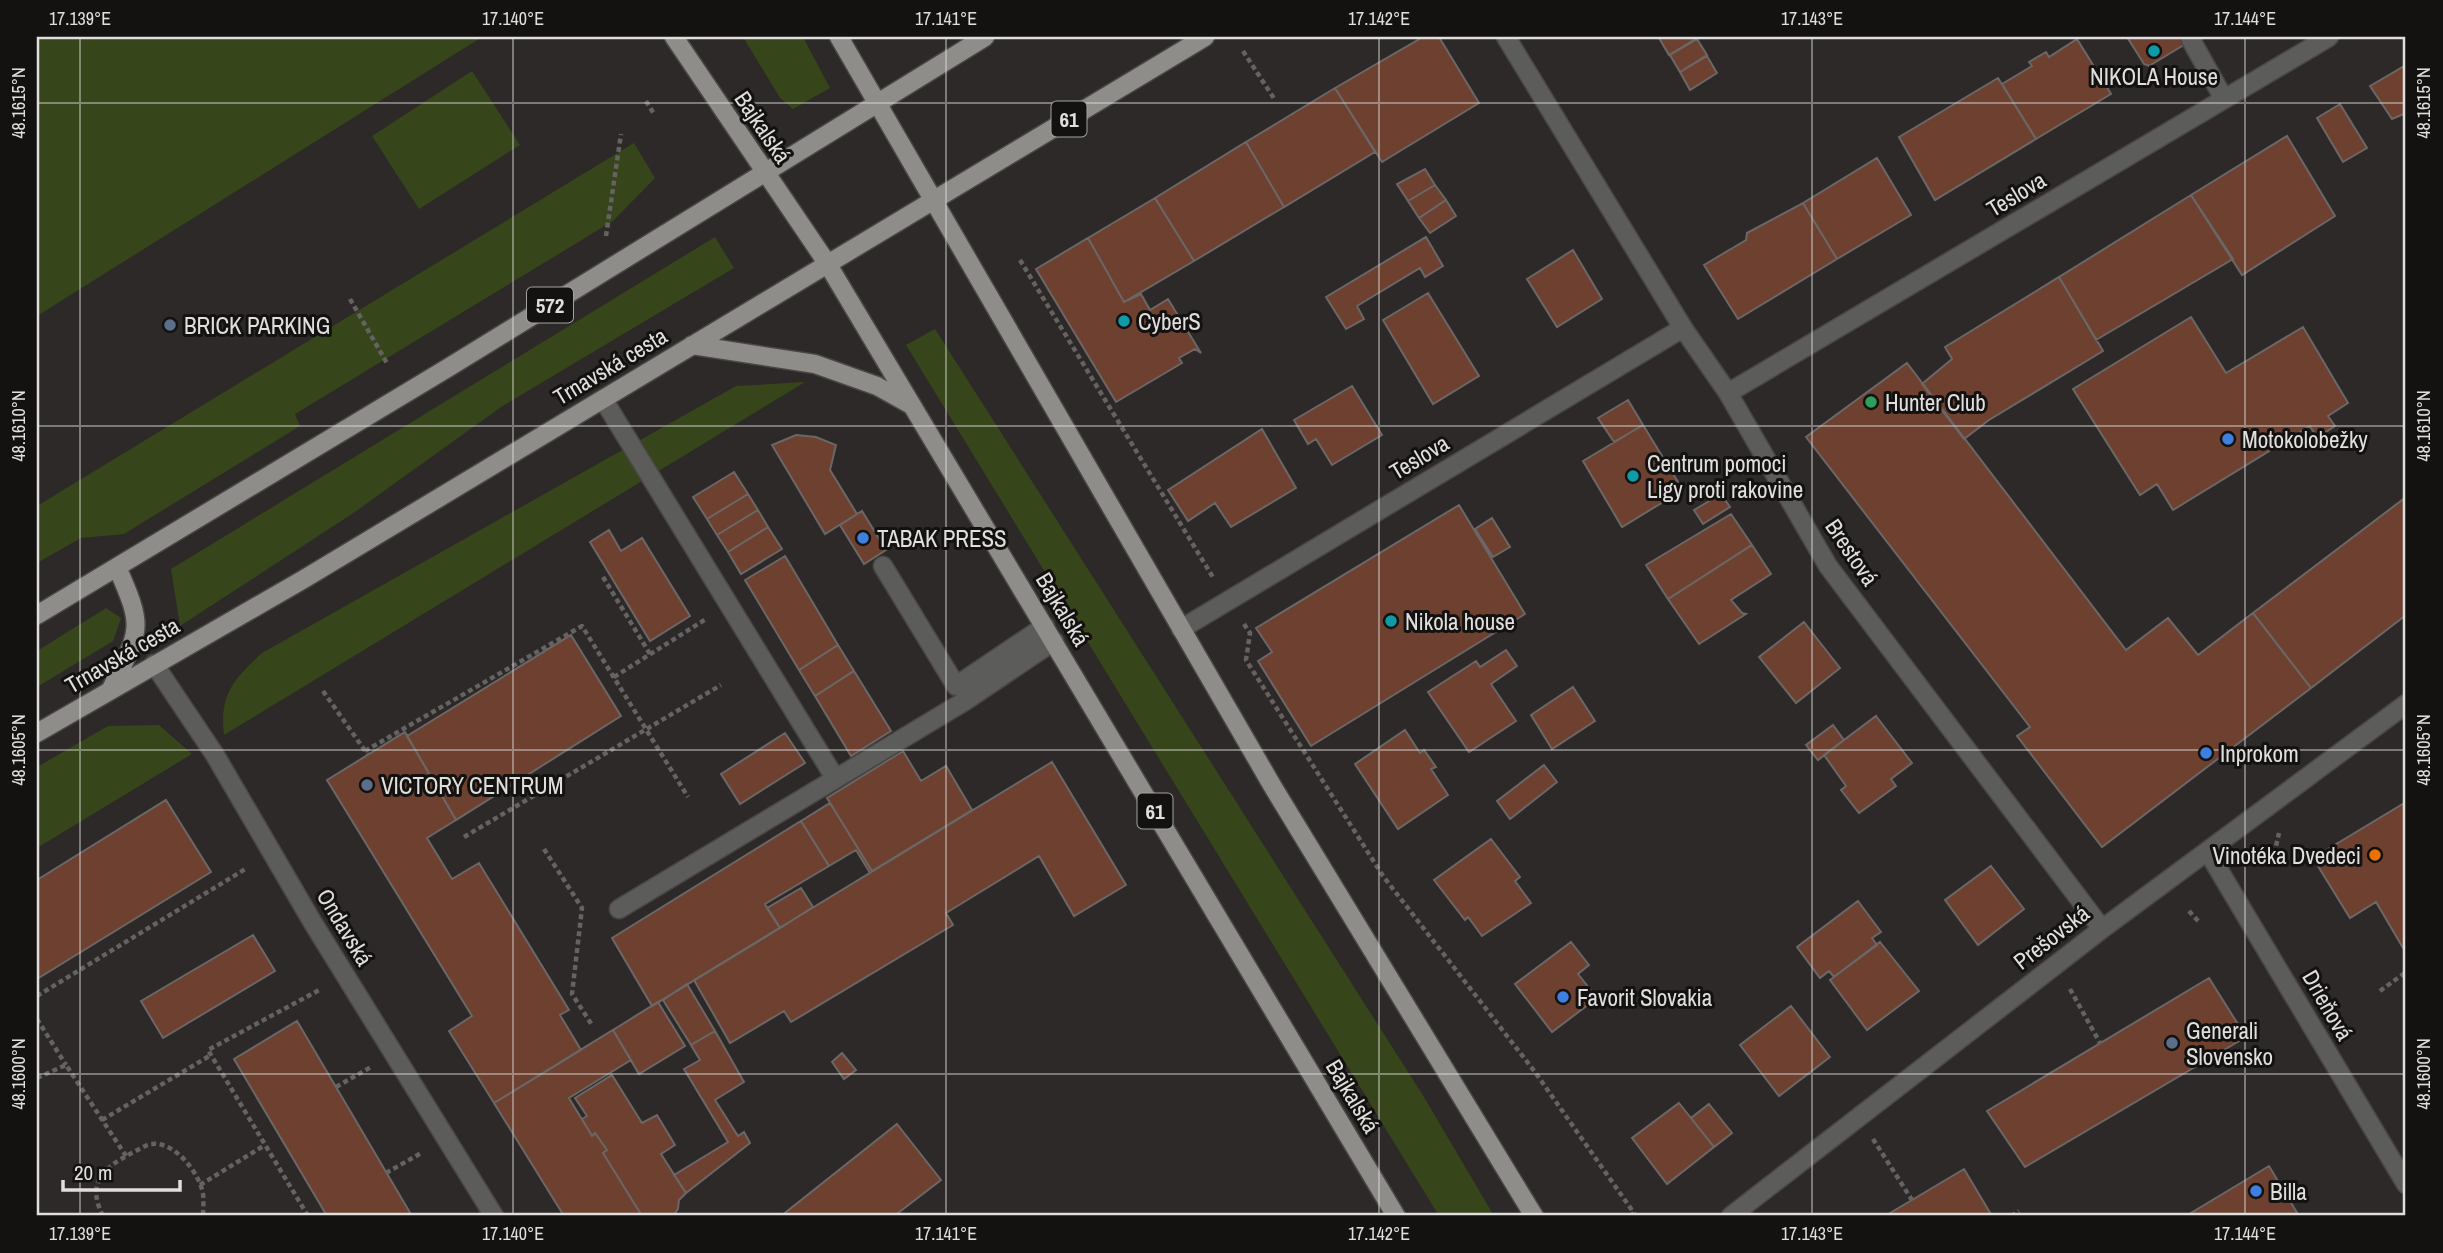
<svg xmlns="http://www.w3.org/2000/svg" width="2443" height="1253" font-family="'Archivo Narrow',sans-serif">
	<rect width="100%" height="100%" fill="#2c2928"/>
	<path fill="#36451a" d="M 37,37 L 482,37 L 37,316 Z
		M 743,37 L 803,37 L 830,88 L 793,109 L 780,98 Z
		M 472,71 L 520,145 L 419,209 L 372,136 Z
		M 634,143 L 655,178 L 613,221 L 295,414 L 300,426 L 124,534 L 81,538 L 37,563 L 37,506 Z
		M 715,237 L 734,268 L 501,407 L 352,514 L 180,626 L 171,569 Z
		M 935,329 L 1424,1097 L 1494,1216 L 1439,1216 L 906,345 Z
		M 805,382 L 224,735 C 219,695 234,679 262,653 L 736,386 Z
		M 106,608 L 121,618 L 113,641 L 37,687 L 37,651 Z
		M 159,725 L 192,754 L 37,848 L 37,767 L 108,726 Z"/>
	<path fill="#6e4030" stroke="#6b6766" stroke-width="2" d="M 1423,37 L 1439,37 L 1479,103 L 1382,162 L 1335,88 Z
		M 1662,37 L 1696,37 L 1697,38 L 1669,55 L 1659,38 Z
		M 2127,37 L 2197,37 L 2149,66 L 2144,64 Z
		M 1697,39 L 1707,55 L 1680,72 L 1670,55 Z
		M 2077,39 L 2111,94 L 2036,139 L 2002,84 L 2032,66 L 2029,62 L 2046,52 L 2049,57 Z
		M 1707,56 L 1717,73 L 1690,90 L 1680,72 Z
		M 2406,65 L 2406,113 L 2392,119 L 2370,86 Z
		M 1998,78 L 2036,139 L 1935,200 L 1899,137 Z
		M 1335,88 L 1375,152 L 1284,207 L 1246,142 Z
		M 2340,104 L 2367,148 L 2343,162 L 2317,118 Z
		M 2287,136 L 2335,216 L 2242,275 L 2191,195 Z
		M 1246,142 L 1284,207 L 1194,261 L 1155,198 Z
		M 1877,158 L 1911,215 L 1837,259 L 1803,203 Z
		M 1425,169 L 1435,185 L 1408,201 L 1397,184 Z
		M 1435,185 L 1446,200 L 1419,218 L 1408,201 Z
		M 2191,195 L 2233,259 L 2096,340 L 2059,277 Z
		M 1155,198 L 1194,261 L 1124,302 L 1088,238 Z
		M 1446,200 L 1456,216 L 1430,233 L 1419,218 Z
		M 1803,203 L 1837,259 L 1738,319 L 1704,265 L 1746,240 L 1747,233 Z
		M 1426,237 L 1443,266 L 1425,277 L 1420,268 L 1357,306 L 1364,319 L 1346,329 L 1326,297 Z
		M 1088,238 L 1124,302 L 1141,294 L 1150,310 L 1168,299 L 1201,353 L 1195,349 L 1179,358 L 1182,363 L 1116,402 L 1036,269 Z
		M 1573,250 L 1602,299 L 1557,327 L 1527,279 Z
		M 2059,277 L 2103,351 L 1989,420 L 1964,439 L 1922,384 L 1952,359 L 1945,347 Z
		M 1428,293 L 1479,376 L 1433,404 L 1383,320 Z
		M 2191,317 L 2226,373 L 2303,327 L 2348,403 L 2328,416 L 2335,426 L 2317,438 L 2310,426 L 2173,510 L 2157,484 L 2140,495 L 2073,389 Z
		M 1907,363 L 2126,650 L 2168,618 L 2198,655 L 2253,613 L 2311,688 L 2102,847 L 2017,736 L 2030,727 L 1806,437 Z
		M 1352,386 L 1382,435 L 1332,465 L 1316,439 L 1308,444 L 1294,420 Z
		M 1628,400 L 1643,425 L 1614,442 L 1598,418 Z
		M 1643,425 L 1683,490 L 1622,527 L 1583,461 Z
		M 1262,429 L 1296,488 L 1231,527 L 1215,503 L 1188,521 L 1168,490 Z
		M 796,435 L 816,437 L 836,445 L 830,470 L 857,514 L 825,534 L 772,445 Z
		M 734,472 L 748,494 L 707,519 L 693,497 Z
		M 748,494 L 758,510 L 717,535 L 707,519 Z
		M 1721,494 L 1730,507 L 1703,524 L 1694,510 Z
		M 2406,497 L 2406,615 L 2311,688 L 2253,613 Z
		M 1459,505 L 1525,614 L 1311,746 L 1258,661 L 1272,652 L 1256,628 Z
		M 758,510 L 768,527 L 728,552 L 717,535 Z
		M 862,511 L 886,550 L 864,564 L 840,525 Z
		M 1731,514 L 1752,545 L 1668,599 L 1646,565 Z
		M 1492,518 L 1510,547 L 1493,557 L 1475,529 Z
		M 768,527 L 782,549 L 741,574 L 728,552 Z
		M 609,530 L 621,551 L 642,538 L 690,616 L 650,641 L 590,542 Z
		M 1752,545 L 1771,574 L 1731,600 L 1742,613 L 1746,614 L 1699,644 L 1668,599 Z
		M 785,556 L 838,645 L 799,670 L 745,580 Z
		M 1804,622 L 1840,668 L 1796,703 L 1759,657 Z
		M 571,635 L 621,716 L 456,820 L 407,736 Z
		M 838,645 L 854,671 L 815,696 L 799,670 Z
		M 1506,650 L 1517,666 L 1491,684 L 1516,721 L 1469,752 L 1428,692 L 1476,661 L 1480,667 Z
		M 854,671 L 891,731 L 851,756 L 815,696 Z
		M 1573,687 L 1595,721 L 1552,749 L 1531,715 Z
		M 1876,716 L 1912,763 L 1891,779 L 1896,786 L 1859,813 L 1841,790 L 1846,786 L 1824,755 Z
		M 1833,725 L 1844,740 L 1818,760 L 1806,745 Z
		M 1405,730 L 1420,753 L 1424,750 L 1436,767 L 1431,769 L 1448,795 L 1398,829 L 1355,764 Z
		M 405,732 L 456,820 L 427,838 L 452,879 L 479,863 L 569,1010 L 560,1015 L 581,1050 L 494,1103 L 449,1031 L 472,1016 L 327,780 Z
		M 785,733 L 805,763 L 740,804 L 721,774 Z
		M 903,751 L 921,781 L 946,766 L 972,810 L 872,871 L 827,798 Z
		M 1052,762 L 1126,885 L 1074,916 L 1039,856 L 946,913 L 953,925 L 791,1022 L 784,1011 L 730,1043 L 694,980 Z
		M 1544,765 L 1557,782 L 1510,819 L 1497,801 Z
		M 166,800 L 211,872 L 37,979 L 37,880 Z
		M 2406,802 L 2406,953 L 2376,902 L 2350,918 L 2313,858 Z
		M 830,803 L 872,871 L 870,873 L 856,850 L 829,866 L 801,821 Z
		M 801,821 L 829,866 L 765,904 L 780,928 L 652,1006 L 612,938 Z
		M 1491,839 L 1520,877 L 1515,881 L 1531,903 L 1482,936 L 1468,917 L 1465,920 L 1434,880 Z
		M 1991,866 L 2024,909 L 1978,945 L 1945,900 Z
		M 801,888 L 813,907 L 780,928 L 767,908 Z
		M 1858,901 L 1881,932 L 1872,938 L 1877,945 L 1834,977 L 1829,971 L 1820,978 L 1797,947 Z
		M 253,935 L 275,971 L 163,1038 L 141,1001 Z
		M 1571,942 L 1589,965 L 1578,974 L 1597,998 L 1552,1032 L 1515,984 Z
		M 1880,942 L 1919,991 L 1867,1030 L 1830,980 Z
		M 2209,978 L 2246,1037 L 2025,1167 L 1987,1111 Z
		M 687,984 L 715,1031 L 691,1045 L 663,1000 Z
		M 658,1002 L 685,1046 L 639,1074 L 613,1030 Z
		M 1791,1006 L 1830,1057 L 1779,1096 L 1740,1045 Z
		M 297,1021 L 336,1087 L 412,1216 L 327,1216 L 234,1059 Z
		M 613,1030 L 631,1060 L 569,1098 L 592,1136 L 595,1133 L 607,1150 L 603,1153 L 642,1216 L 564,1216 L 494,1103 Z
		M 715,1031 L 744,1082 L 715,1100 L 738,1136 L 744,1132 L 750,1143 L 686,1193 L 674,1175 L 728,1142 L 684,1069 L 700,1060 L 691,1045 Z
		M 842,1053 L 856,1070 L 844,1079 L 832,1062 Z
		M 612,1075 L 642,1123 L 657,1115 L 675,1145 L 661,1154 L 686,1193 L 679,1200 L 678,1209 L 673,1216 L 642,1216 L 603,1153 L 607,1150 L 595,1133 L 592,1136 L 582,1119 L 587,1116 L 575,1098 Z
		M 1679,1103 L 1714,1147 L 1667,1184 L 1632,1138 Z
		M 1709,1104 L 1732,1133 L 1714,1147 L 1691,1118 Z
		M 897,1124 L 941,1180 L 894,1216 L 781,1216 Z
		M 2269,1166 L 2299,1216 L 2186,1216 Z
		M 1964,1169 L 1992,1216 L 1885,1216 L 1912,1200 Z"/>
	<g fill="none" stroke-linecap="round" stroke-linejoin="round">
		<g stroke="#494645" stroke-width="21">
			<path id="minor" d="M 1506,37 L 1683,328 L 1728,393 L 1828,566 L 2102,929
				M 2191,40 L 2224,99
				M 1728,393 L 2329,37
				M 603,399 L 835,778
				M 883,566 L 956,686 L 1045,626
				M 1181,629 L 1683,328
				M 154,664 L 215,755 L 313,923 L 494,1216
				M 2208,852 L 2406,1184
				M 619,909 L 965,701 L 1054,641
				M 1731,1216 L 2102,929 L 2406,704"/>
		</g>
		<g stroke="#494645" stroke-width="21">
			<path id="major" d="M 674,37 L 827,263 L 1396,1216
				M 839,37 L 1273,787 L 1534,1216
				M 692,345 L 815,364 L 877,386 L 911,405
				M 37,615 L 446,369 L 985,37
				M 111,689 C 140,629 145,630 117,567
				M 37,733 L 304,579 L 1205,37"/>
		</g>
		<path stroke="#656362" stroke-width="4.5" stroke-dasharray="5 3.5" stroke-linecap="butt" d="M 1243,51 L 1275,100
			M 646,101 L 654,114
			M 606,236 L 621,134
			M 1020,260 L 1214,579
			M 350,299 L 388,365
			M 603,577 L 650,654
			M 1244,624 L 1250,633 L 1246,660 L 1383,876 L 1535,1072 L 1634,1213 L 1630,1216
			M 614,677 L 706,619
			M 323,691 L 368,755
			M 365,751 L 582,626 L 688,797
			M 464,837 L 721,685
			M 544,849 L 582,908 L 572,994 L 592,1025
			M 2255,860 L 2276,846 L 2279,833
			M 2189,911 L 2200,923
			M 2070,989 L 2100,1043
			M 2380,991 L 2406,972
			M 37,996 L 247,868
			M 37,1019 L 66,1065
			M 37,1078 L 66,1065 L 126,1156
			M 336,1087 L 371,1067
			M 102,1120 L 211,1055
			M 1873,1139 L 1912,1200
			M 386,1173 L 423,1152
			M 200,1185 L 265,1145
			M 103,1216 C 86,1183 103,1168 132,1153 C 137,1151 146,1144 152,1144 C 175,1141 200,1174 203,1194 C 204,1201 203,1209 203,1216
			M 308,1216 L 208,1050 L 321,989
			M 2011,1216 L 2019,1211"/>
		<use href="#minor" stroke="#5c5c5a" stroke-width="18"/>
		<use href="#major" stroke="#8e8d8a" stroke-width="18"/>
	</g>
	<path fill="none" stroke="#e1dfde" stroke-width="2" stroke-opacity="0.45" d="M 80,37 L 80,1216M 513,37 L 513,1216M 946,37 L 946,1216M 1379,37 L 1379,1216M 1812,37 L 1812,1216M 2245,37 L 2245,1216M 37,103 L 2406,103M 37,426 L 2406,426M 37,750 L 2406,750M 37,1074 L 2406,1074"/>
	<g fill="#0f9aa8" stroke="#131211" stroke-width="2.5">
		<circle cx="2154" cy="51" r="7"/>
		<circle cx="1124" cy="321" r="7"/>
		<circle cx="1633" cy="476" r="7"/>
		<circle cx="1391" cy="621" r="7"/>
	</g>
	<g fill="#5c6f8a" stroke="#131211" stroke-width="2.5">
		<circle cx="170" cy="325" r="7"/>
		<circle cx="367" cy="785" r="7"/>
		<circle cx="2172" cy="1043" r="7"/>
	</g>
	<circle fill="#2e9e5b" stroke="#131211" stroke-width="2.5" cx="1871" cy="402" r="7"/>
	<g fill="#3f7fe0" stroke="#131211" stroke-width="2.5">
		<circle cx="2228" cy="439" r="7"/>
		<circle cx="863" cy="538" r="7"/>
		<circle cx="2206" cy="753" r="7"/>
		<circle cx="1563" cy="997" r="7"/>
		<circle cx="2256" cy="1191" r="7"/>
	</g>
	<circle fill="#e8710a" stroke="#131211" stroke-width="2.5" cx="2375" cy="855" r="7"/>
	<g text-anchor="middle" dominant-baseline="central" stroke-width="6" stroke-linejoin="round" paint-order="stroke">
		<g fill="#131211" stroke="#a3a2a0" stroke-width="2">
			<rect x="1051.5" y="101.5" width="35" height="35" rx="5"/>
			<rect x="527" y="287.5" width="46" height="35" rx="5"/>
			<rect x="1137.5" y="793.5" width="35" height="35" rx="5"/>
		</g>
		<g font-size="21" font-weight="bold" fill="#e1dfde">
			<text x="1069" y="119">61</text>
			<text x="550" y="305">572</text>
			<text x="1155" y="811">61</text>
		</g>
		<g font-size="23" fill="#e1dfde" stroke="#131211" text-anchor="start">
			<text x="2154" y="76" text-anchor="middle">NIKOLA House</text>
			<text x="1138" y="321">CyberS</text>
			<text x="184" y="325">BRICK PARKING</text>
			<text x="1885" y="402">Hunter Club</text>
			<text x="2242" y="439">Motokolobežky</text>
			<text x="1647" y="463">Centrum pomoci<tspan x="1647" dy="26">Ligy proti rakovine</tspan></text>
			<text x="877" y="538">TABAK PRESS</text>
			<text x="1405" y="621">Nikola house</text>
			<text x="2220" y="753">Inprokom</text>
			<text x="381" y="785">VICTORY CENTRUM</text>
			<text x="2361" y="855" text-anchor="end">Vinotéka Dvedeci</text>
			<text x="1577" y="997">Favorit Slovakia</text>
			<text x="2186" y="1030">Generali<tspan x="2186" dy="26">Slovensko</tspan></text>
			<text x="2270" y="1191">Billa</text>
		</g>
		<g font-size="23" fill="#e1dfde" stroke="#131211">
			<text transform="translate(763 127) rotate(56)">Bajkalská</text>
			<text transform="translate(2016 194) rotate(-31)">Teslova</text>
			<text transform="translate(610 366) rotate(-31)">Trnavská cesta</text>
			<text transform="translate(1419 457) rotate(-31)">Teslova</text>
			<text transform="translate(1852 552) rotate(56)">Brestová</text>
			<text transform="translate(1063 609) rotate(59)">Bajkalská</text>
			<text transform="translate(122 655) rotate(-30)">Trnavská cesta</text>
			<text transform="translate(345 927) rotate(59)">Ondavská</text>
			<text transform="translate(2051 937) rotate(-38)">Prešovská</text>
			<text transform="translate(2328 1005) rotate(60)">Drieňová</text>
			<text transform="translate(1353 1096) rotate(59)">Bajkalská</text>
		</g>
	</g>
	<rect width="2443" height="1253" fill="none" stroke="#131211" stroke-width="77"/>
	<path d="M63 1180v10h117v-10" fill="none" stroke="#e1dfde" stroke-width="3.5"/>
	<text x="74" y="1180" font-size="21" fill="#e1dfde" stroke="#131211" stroke-width="5" paint-order="stroke">20 m</text>
	<rect x="38" y="38" width="2366" height="1176" fill="none" stroke="#e1dfde" stroke-width="2.5"/>
	<g font-size="18" text-anchor="middle" fill="#e1dfde">
		<text x="80" y="25">17.139°E</text>
		<text x="513" y="25">17.140°E</text>
		<text x="946" y="25">17.141°E</text>
		<text x="1379" y="25">17.142°E</text>
		<text x="1812" y="25">17.143°E</text>
		<text x="2245" y="25">17.144°E</text>
		<text transform="translate(19 103) rotate(-90)" y="6">48.1615°N</text>
		<text transform="translate(2424 103) rotate(-90)" y="6">48.1615°N</text>
		<text transform="translate(19 426) rotate(-90)" y="6">48.1610°N</text>
		<text transform="translate(2424 426) rotate(-90)" y="6">48.1610°N</text>
		<text transform="translate(19 750) rotate(-90)" y="6">48.1605°N</text>
		<text transform="translate(2424 750) rotate(-90)" y="6">48.1605°N</text>
		<text transform="translate(19 1074) rotate(-90)" y="6">48.1600°N</text>
		<text transform="translate(2424 1074) rotate(-90)" y="6">48.1600°N</text>
		<text x="80" y="1240">17.139°E</text>
		<text x="513" y="1240">17.140°E</text>
		<text x="946" y="1240">17.141°E</text>
		<text x="1379" y="1240">17.142°E</text>
		<text x="1812" y="1240">17.143°E</text>
		<text x="2245" y="1240">17.144°E</text>
	</g>
</svg>
